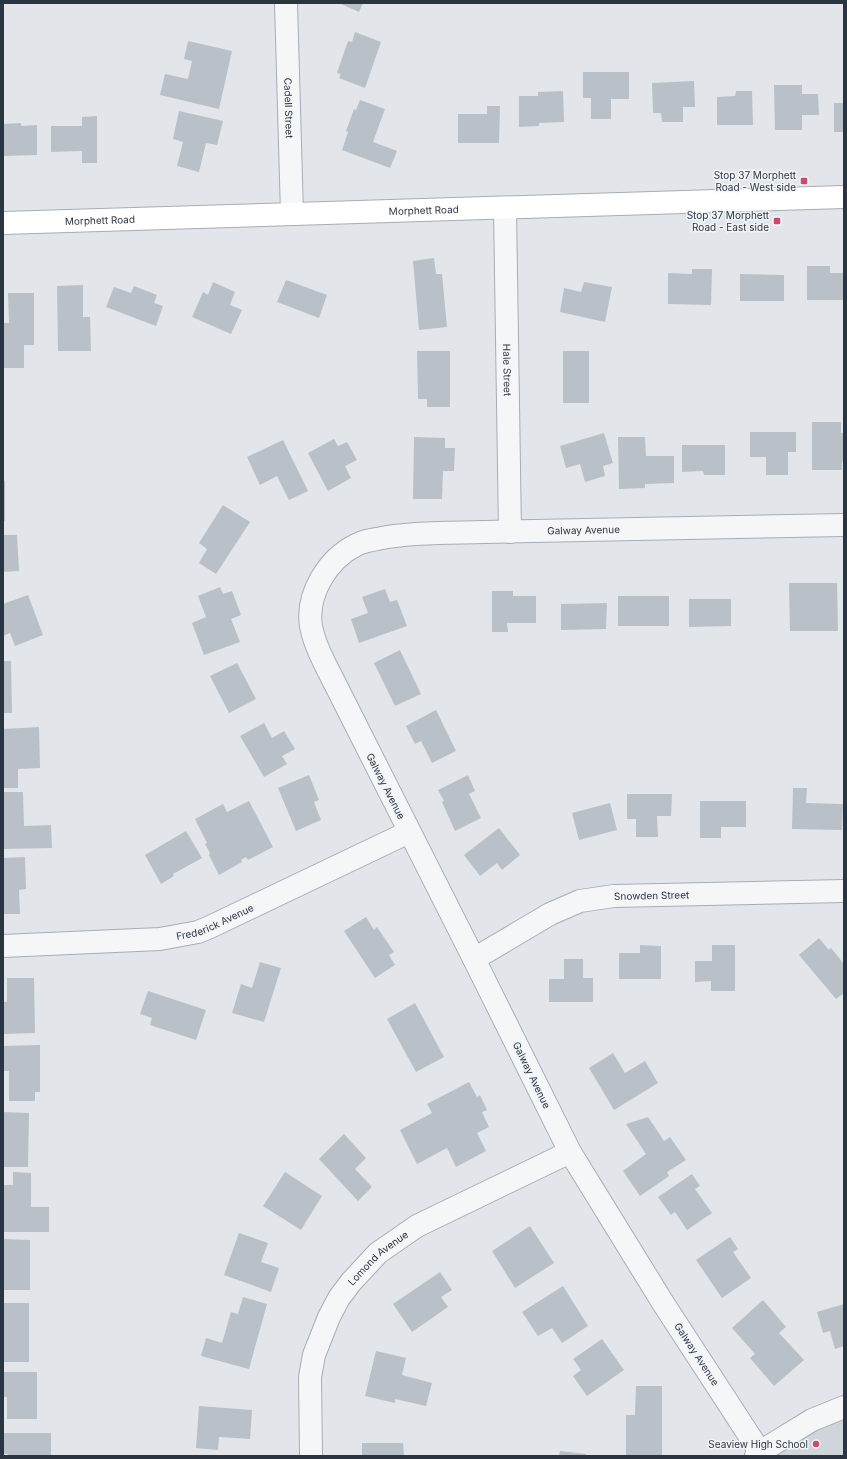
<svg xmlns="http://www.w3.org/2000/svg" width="847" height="1459" font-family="Inter,sans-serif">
	<rect width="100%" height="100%" fill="#e2e6ea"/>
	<path fill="#d0d5dc" d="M 844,1419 L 844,1456 L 769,1456 L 808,1432 Z"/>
	<path fill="#b9c0c7" d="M 339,3 L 363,3 L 359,12 Z
		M 355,32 L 381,42 L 365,88 L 339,78 L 341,74 L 337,73 L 348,41 L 352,42 Z
		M 188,41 L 232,51 L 219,109 L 160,95 L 165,74 L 188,79 L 192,61 L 184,59 Z
		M 583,72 L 629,72 L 629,99 L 611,99 L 611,119 L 591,119 L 591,98 L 583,98 Z
		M 694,81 L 695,107 L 683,107 L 683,122 L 662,122 L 661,113 L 653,113 L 652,83 Z
		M 774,85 L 802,85 L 802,94 L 818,94 L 819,115 L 802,115 L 802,130 L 775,130 Z
		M 563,91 L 564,122 L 539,123 L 539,126 L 519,127 L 519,96 L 538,96 L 538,92 Z
		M 736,91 L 752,91 L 753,125 L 717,125 L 717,97 L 735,96 Z
		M 360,100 L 385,109 L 373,142 L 397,151 L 390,168 L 342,150 L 348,132 L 346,131 L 354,109 L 356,110 Z
		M 834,103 L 844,103 L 844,132 L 834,132 Z
		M 487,106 L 500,106 L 499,143 L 458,143 L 458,114 L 487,114 Z
		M 179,111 L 223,121 L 217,145 L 206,143 L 199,172 L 177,166 L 183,142 L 173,139 Z
		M 97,116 L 97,163 L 82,163 L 82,151 L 51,152 L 51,126 L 82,126 L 82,117 Z
		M 21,123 L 21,126 L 37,125 L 37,155 L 3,156 L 3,124 Z
		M 434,258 L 436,274 L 442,274 L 447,327 L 419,330 L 413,261 Z
		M 807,266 L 830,266 L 830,273 L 844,273 L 844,300 L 807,300 Z
		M 692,269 L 712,269 L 711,305 L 668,304 L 668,273 L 692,274 Z
		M 740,274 L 784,275 L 784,301 L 740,301 Z
		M 286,280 L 327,295 L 319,318 L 277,302 Z
		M 213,282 L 235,292 L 230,305 L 242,310 L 231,334 L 192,317 L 203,292 L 208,295 Z
		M 584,282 L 612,287 L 605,322 L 560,312 L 564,288 L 581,292 Z
		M 83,285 L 83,317 L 90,317 L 91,351 L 58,351 L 57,286 Z
		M 134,286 L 157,295 L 154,303 L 163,306 L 156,326 L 106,307 L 114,287 L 131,293 Z
		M 8,293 L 34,293 L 34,345 L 24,345 L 24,368 L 3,368 L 3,323 L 9,323 Z
		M 417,351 L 450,351 L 450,407 L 427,407 L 427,399 L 418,399 Z
		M 563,351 L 589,351 L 589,403 L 563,403 Z
		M 812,422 L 841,422 L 841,433 L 844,433 L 844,462 L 842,462 L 842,470 L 812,470 Z
		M 750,432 L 796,432 L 796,452 L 788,452 L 788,475 L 766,475 L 766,457 L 750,457 Z
		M 604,433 L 613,463 L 603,466 L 605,476 L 585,482 L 580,464 L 566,468 L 560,446 Z
		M 414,437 L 445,438 L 445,448 L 455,448 L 454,471 L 443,471 L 442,499 L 413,499 Z
		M 618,437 L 645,437 L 646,456 L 674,456 L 674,483 L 645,484 L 645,488 L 619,489 Z
		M 334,439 L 338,446 L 347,442 L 357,460 L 345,466 L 351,478 L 328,491 L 308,453 Z
		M 283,440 L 308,491 L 289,500 L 277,476 L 260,485 L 247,457 Z
		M 682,445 L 725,445 L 725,475 L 704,475 L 703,471 L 682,472 Z
		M 3,481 L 5,481 L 5,521 L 3,521 Z
		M 223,505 L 250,522 L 216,574 L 199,563 L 207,549 L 199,543 Z
		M 3,535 L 17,535 L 19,571 L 3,572 Z
		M 789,583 L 837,583 L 838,631 L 790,631 Z
		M 220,587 L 223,594 L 232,591 L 241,615 L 231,619 L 240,642 L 204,655 L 192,623 L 206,617 L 198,596 Z
		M 385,589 L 390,602 L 397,600 L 407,626 L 359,643 L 351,619 L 368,613 L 362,597 Z
		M 492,591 L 513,591 L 513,596 L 536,596 L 536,623 L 507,623 L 508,632 L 492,632 Z
		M 28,595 L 43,635 L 15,646 L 10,633 L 3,636 L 3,604 Z
		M 618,596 L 669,596 L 669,626 L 618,626 Z
		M 689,599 L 731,599 L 731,626 L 689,627 Z
		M 607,603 L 606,629 L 561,630 L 561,604 Z
		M 400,650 L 421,694 L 395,706 L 374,663 Z
		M 3,661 L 11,661 L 12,713 L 3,713 Z
		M 237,663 L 256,699 L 229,713 L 210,676 Z
		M 436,710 L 456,751 L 432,763 L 421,741 L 415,744 L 406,726 Z
		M 264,723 L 272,738 L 284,731 L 295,749 L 282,756 L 287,764 L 264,777 L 240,736 Z
		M 39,727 L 40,768 L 18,769 L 18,788 L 3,788 L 3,729 Z
		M 309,775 L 319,800 L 314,802 L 321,820 L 296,831 L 278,788 Z
		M 468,775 L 475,791 L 469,794 L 481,818 L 455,831 L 442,802 L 444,801 L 438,790 Z
		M 793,788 L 807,788 L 806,803 L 843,804 L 842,830 L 792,829 Z
		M 3,792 L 23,792 L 24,826 L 51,825 L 52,848 L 3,849 Z
		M 627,794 L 672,794 L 671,816 L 657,816 L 658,837 L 636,837 L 636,819 L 627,819 Z
		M 249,801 L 273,847 L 248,860 L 246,857 L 241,860 L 242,862 L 219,875 L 209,855 L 210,853 L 205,844 L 207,843 L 195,819 L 223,804 L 227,812 Z
		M 700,801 L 746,801 L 746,827 L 721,827 L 721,838 L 700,838 Z
		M 610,803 L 617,830 L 579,840 L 572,813 Z
		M 499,828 L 520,855 L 502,870 L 497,863 L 480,876 L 464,855 Z
		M 186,831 L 202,858 L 173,874 L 174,876 L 161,884 L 145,855 Z
		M 25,857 L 26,889 L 19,890 L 20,914 L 3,914 L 3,858 Z
		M 366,917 L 374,930 L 377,927 L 394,952 L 389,955 L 395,965 L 375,978 L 344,931 Z
		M 819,938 L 829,950 L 831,948 L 844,964 L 844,993 L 836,999 L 799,955 Z
		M 640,945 L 661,946 L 661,979 L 619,979 L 619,953 L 640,953 Z
		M 712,945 L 735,945 L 735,991 L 711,991 L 711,981 L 695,982 L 695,961 L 712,961 Z
		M 564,959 L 583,959 L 583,978 L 593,978 L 593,1002 L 549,1002 L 549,979 L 564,979 Z
		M 260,962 L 281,968 L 264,1022 L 232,1013 L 241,984 L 252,988 Z
		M 7,978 L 34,978 L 35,1033 L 3,1034 L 3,1002 L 7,1002 Z
		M 148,991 L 206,1010 L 196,1040 L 150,1025 L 152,1018 L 140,1014 Z
		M 415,1003 L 444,1057 L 416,1072 L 387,1019 Z
		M 40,1045 L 40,1092 L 35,1092 L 35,1101 L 9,1101 L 9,1071 L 3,1071 L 3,1046 Z
		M 613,1053 L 625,1073 L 645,1061 L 658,1083 L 614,1110 L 589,1068 Z
		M 469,1082 L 477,1097 L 480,1095 L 487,1110 L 482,1112 L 489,1127 L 477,1133 L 486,1151 L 456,1167 L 447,1148 L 417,1164 L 400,1130 L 432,1113 L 427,1104 Z
		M 3,1112 L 29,1113 L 28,1167 L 3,1167 Z
		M 648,1117 L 664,1141 L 670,1137 L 686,1160 L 667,1172 L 669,1176 L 640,1196 L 623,1171 L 646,1154 L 626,1124 Z
		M 344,1134 L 366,1158 L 355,1169 L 372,1187 L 358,1201 L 319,1159 Z
		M 13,1172 L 31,1173 L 31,1207 L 49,1207 L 49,1232 L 3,1232 L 3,1185 L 13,1185 Z
		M 285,1172 L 322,1196 L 301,1230 L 263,1206 Z
		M 692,1174 L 700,1186 L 695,1189 L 712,1213 L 687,1230 L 675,1212 L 671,1215 L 658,1197 Z
		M 530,1226 L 554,1263 L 515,1288 L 492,1251 Z
		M 239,1233 L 268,1243 L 261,1262 L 279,1268 L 271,1292 L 224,1275 Z
		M 730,1237 L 738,1249 L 733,1252 L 751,1278 L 722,1298 L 696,1260 Z
		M 3,1239 L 30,1240 L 30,1290 L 3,1290 Z
		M 440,1272 L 452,1290 L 441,1297 L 448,1307 L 412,1332 L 393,1304 Z
		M 563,1286 L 588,1326 L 562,1343 L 552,1328 L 538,1336 L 522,1312 Z
		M 243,1297 L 267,1304 L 249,1369 L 201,1356 L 206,1338 L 222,1343 L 231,1312 L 238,1314 Z
		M 763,1300 L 786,1327 L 779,1333 L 804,1360 L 774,1386 L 750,1358 L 755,1354 L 732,1328 Z
		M 3,1303 L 29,1303 L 29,1362 L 3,1362 Z
		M 844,1304 L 844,1346 L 835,1349 L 830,1331 L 823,1333 L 817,1312 Z
		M 602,1339 L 624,1370 L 587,1396 L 573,1376 L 581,1370 L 573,1359 Z
		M 376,1351 L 406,1358 L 402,1375 L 432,1383 L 426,1406 L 395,1399 L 395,1403 L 365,1396 Z
		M 3,1372 L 37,1372 L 37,1419 L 7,1419 L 7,1397 L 3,1397 Z
		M 636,1386 L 662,1386 L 662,1456 L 626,1456 L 626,1415 L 635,1415 Z
		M 199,1406 L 252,1410 L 250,1439 L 219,1437 L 218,1450 L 196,1448 Z
		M 3,1433 L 51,1433 L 51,1456 L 8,1456 L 8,1454 L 3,1454 Z
		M 362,1443 L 403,1443 L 404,1456 L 362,1456 Z
		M 560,1451 L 586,1454 L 585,1456 L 559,1456 Z"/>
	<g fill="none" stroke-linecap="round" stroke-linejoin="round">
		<g stroke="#a7adb4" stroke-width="24">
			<g id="street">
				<path id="s1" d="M 286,3 L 292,214"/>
				<path id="s2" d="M 505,208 L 510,532"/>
				<path id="s3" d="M 3,946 L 160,939 L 198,932 L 210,927 L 409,832"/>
				<path id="s4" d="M 474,959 L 550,914 L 580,901 L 614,896 L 844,891"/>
				<path id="s5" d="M 760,1452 L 663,1303 L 570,1152 L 474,959 L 325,664 C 319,652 313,639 311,626 C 306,594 328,559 356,545 C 362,542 370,540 377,539 C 412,532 449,533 484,532 C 604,529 724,527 844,525"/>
				<path id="s6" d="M 311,1456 L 310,1377 L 314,1355 L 329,1317 L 339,1298 L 351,1282 L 378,1253 L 417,1226 L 570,1152"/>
				<path d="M 756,1456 L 760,1452 L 812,1420 L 844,1407"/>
			</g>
		</g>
		<g stroke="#a7adb4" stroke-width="24">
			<g id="secondary">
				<path id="s7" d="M 3,223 L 844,197"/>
			</g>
		</g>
		<use href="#street" stroke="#f5f6f8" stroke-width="22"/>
		<use href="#secondary" stroke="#fff" stroke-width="22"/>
	</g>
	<g fill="#ca4c6a" stroke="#f2f5f7" stroke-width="1.5">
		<rect x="800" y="177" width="8" height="8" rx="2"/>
		<rect x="773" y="217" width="8" height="8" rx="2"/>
		<circle cx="816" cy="1444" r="4"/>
	</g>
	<g text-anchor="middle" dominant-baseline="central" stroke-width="3" stroke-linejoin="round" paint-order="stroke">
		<g font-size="10" fill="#2b3541" stroke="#f2f5f7">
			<text stroke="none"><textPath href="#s1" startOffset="105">Cadell Street</textPath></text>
			<text stroke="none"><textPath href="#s7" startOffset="421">Morphett Road</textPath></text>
			<text stroke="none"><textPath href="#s7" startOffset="97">Morphett Road</textPath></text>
			<text stroke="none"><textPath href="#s2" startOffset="162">Hale Street</textPath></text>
			<text stroke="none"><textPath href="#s5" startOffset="1269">Galway Avenue</textPath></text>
			<text transform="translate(386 786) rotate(63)">Galway Avenue</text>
			<text stroke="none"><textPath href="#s4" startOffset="193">Snowden Street</textPath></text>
			<text stroke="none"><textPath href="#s3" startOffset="215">Frederick Avenue</textPath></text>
			<text transform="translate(532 1075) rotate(64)">Galway Avenue</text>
			<text stroke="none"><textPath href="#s6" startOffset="220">Lomond Avenue</textPath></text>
			<text transform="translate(697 1354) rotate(57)">Galway Avenue</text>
		</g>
		<g font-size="10" fill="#2b3541" stroke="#f2f5f7" text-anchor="end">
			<text x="796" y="175">Stop 37 Morphett<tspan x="796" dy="12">Road - West side</tspan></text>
			<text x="769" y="215">Stop 37 Morphett<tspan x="769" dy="12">Road - East side</tspan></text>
			<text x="808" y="1444">Seaview High School</text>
		</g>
	</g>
	<rect width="847" height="1459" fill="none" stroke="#2b3541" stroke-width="8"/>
</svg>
